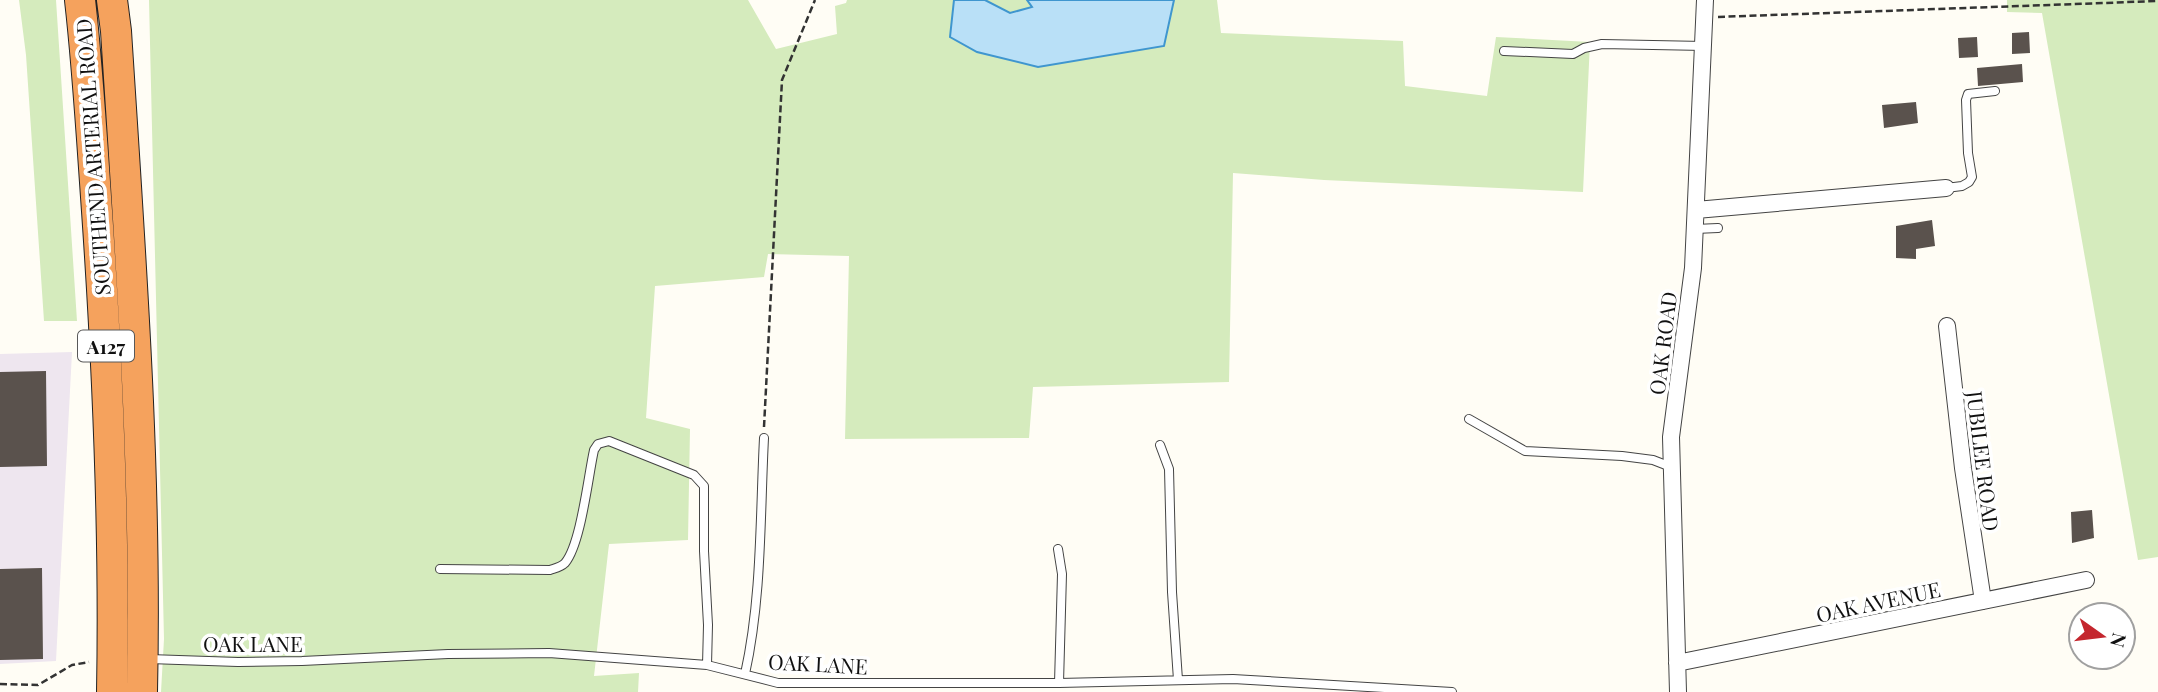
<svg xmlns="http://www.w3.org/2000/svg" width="2158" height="692" font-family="'Playfair Display',serif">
	<rect width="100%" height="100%" fill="#fffdf5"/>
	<path fill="#eee6ef" d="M 72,352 L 56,661 L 0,664 L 0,354 Z"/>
	<path fill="#d5ebbd" d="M 19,0 L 56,0 L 77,321 L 44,321 L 26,55 Z
		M 149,0 L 748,0 L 776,49 L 837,34 L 835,6 L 846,3 L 847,0 L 1217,0 L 1221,33 L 1403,41 L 1405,86 L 1487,96 L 1496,37 L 1590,42 L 1583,192 L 1324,180 L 1233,173 L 1229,382 L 1033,387 L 1029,438 L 845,439 L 849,256 L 768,254 L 764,277 L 655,286 L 646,418 L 690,429 L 688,540 L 609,544 L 594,676 L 639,673 L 638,692 L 161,692 L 164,639 Z
		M 2007,0 L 2158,0 L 2158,557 L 2138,560 L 2042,13 L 2007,12 Z"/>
	<path fill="#b9e0f7" stroke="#3f96cf" stroke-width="2" d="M 954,0 L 985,0 L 1010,13 L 1032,7 L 1027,0 L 1174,0 L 1164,46 L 1038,67 L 977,52 L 950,37 Z"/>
	<path fill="#5a524d" d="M 2029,32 L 2030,53 L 2012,54 L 2012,33 Z
		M 1977,37 L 1978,57 L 1959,58 L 1958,38 Z
		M 2022,64 L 2023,82 L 1978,86 L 1977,68 Z
		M 1916,102 L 1918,123 L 1884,128 L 1882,105 Z
		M 1932,220 L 1935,246 L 1916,249 L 1916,259 L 1896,258 L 1896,226 Z
		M 46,371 L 47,466 L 0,467 L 0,372 Z
		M 2092,510 L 2094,538 L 2072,543 L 2071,512 Z
		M 42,568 L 43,659 L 0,660 L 0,569 Z"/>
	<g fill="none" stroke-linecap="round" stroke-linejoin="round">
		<g stroke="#444" stroke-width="10">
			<path id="lane" d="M 1504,51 L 1573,54 L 1584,48 L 1602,44 L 1704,46
				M 1946,188 L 1962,186 L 1969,182 L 1972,177 L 1968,153 L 1966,100 L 1968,94 L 1995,91
				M 1695,229 L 1718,228
				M 1469,419 L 1525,451 L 1622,456 L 1653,460 L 1671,467
				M 1160,445 L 1169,469 L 1172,592 L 1178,680
				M 1058,549 L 1062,574 L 1059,683
				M 440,569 L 550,570 C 556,568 561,567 565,563 C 581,544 588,477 594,450 L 598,444 L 609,441 L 694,475 L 704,486 L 704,551 L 708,625 L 707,665
				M 149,659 L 238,662 L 302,661 L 448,654 L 549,653 L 707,665 L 778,683 L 1059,683 L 1233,679 L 1452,692
				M 745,674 C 762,597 760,516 764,438"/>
		</g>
		<g stroke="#444" stroke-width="18">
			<path id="street" d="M 1696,210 L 1946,188
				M 1947,326 L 1963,468 L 1983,601
				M 1677,663 L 2086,580
				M 1678,692 L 1671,437 L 1693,268 L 1705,0"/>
		</g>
		<g stroke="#222" stroke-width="32">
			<path id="highway" d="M 80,0 C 88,70 92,141 97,211 C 108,371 115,531 112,692
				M 112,0 L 116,31 C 130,251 147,471 142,692"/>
		</g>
		<path stroke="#333" stroke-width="2.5" stroke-dasharray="7 3.5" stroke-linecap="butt" d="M 1718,17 L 2158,1
			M 764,427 L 782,80 L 815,0
			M 0,684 L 38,685 L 72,665 L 89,662"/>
		<use href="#lane" stroke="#fff" stroke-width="8"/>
		<use href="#street" stroke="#fff" stroke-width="16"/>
		<use href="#highway" stroke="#f5a25d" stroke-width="30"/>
	</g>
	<g text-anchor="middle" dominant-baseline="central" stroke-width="7" stroke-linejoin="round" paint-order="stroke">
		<rect fill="#fff" stroke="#585858" stroke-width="2" x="78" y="330.5" width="56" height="31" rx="5"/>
		<g font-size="19" font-weight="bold" fill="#111">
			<text x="106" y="346">A127</text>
		</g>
		<g font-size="21" fill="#111" stroke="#fff">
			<text transform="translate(92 157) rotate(-94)">SOUTHEND ARTERIAL ROAD</text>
			<text transform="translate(1662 343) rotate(-83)">OAK ROAD</text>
			<text transform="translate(1984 461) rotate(83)">JUBILEE ROAD</text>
			<text transform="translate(1878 601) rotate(-12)">OAK AVENUE</text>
			<text x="253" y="643">OAK LANE</text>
			<text transform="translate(818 663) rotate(3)">OAK LANE</text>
		</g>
	</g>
	<g transform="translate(2102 636) rotate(104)"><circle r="33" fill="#ffffff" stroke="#a0a0a0" stroke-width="2"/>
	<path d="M0-5L12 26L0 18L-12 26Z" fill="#c4262e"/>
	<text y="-10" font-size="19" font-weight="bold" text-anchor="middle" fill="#111111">N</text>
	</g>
</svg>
